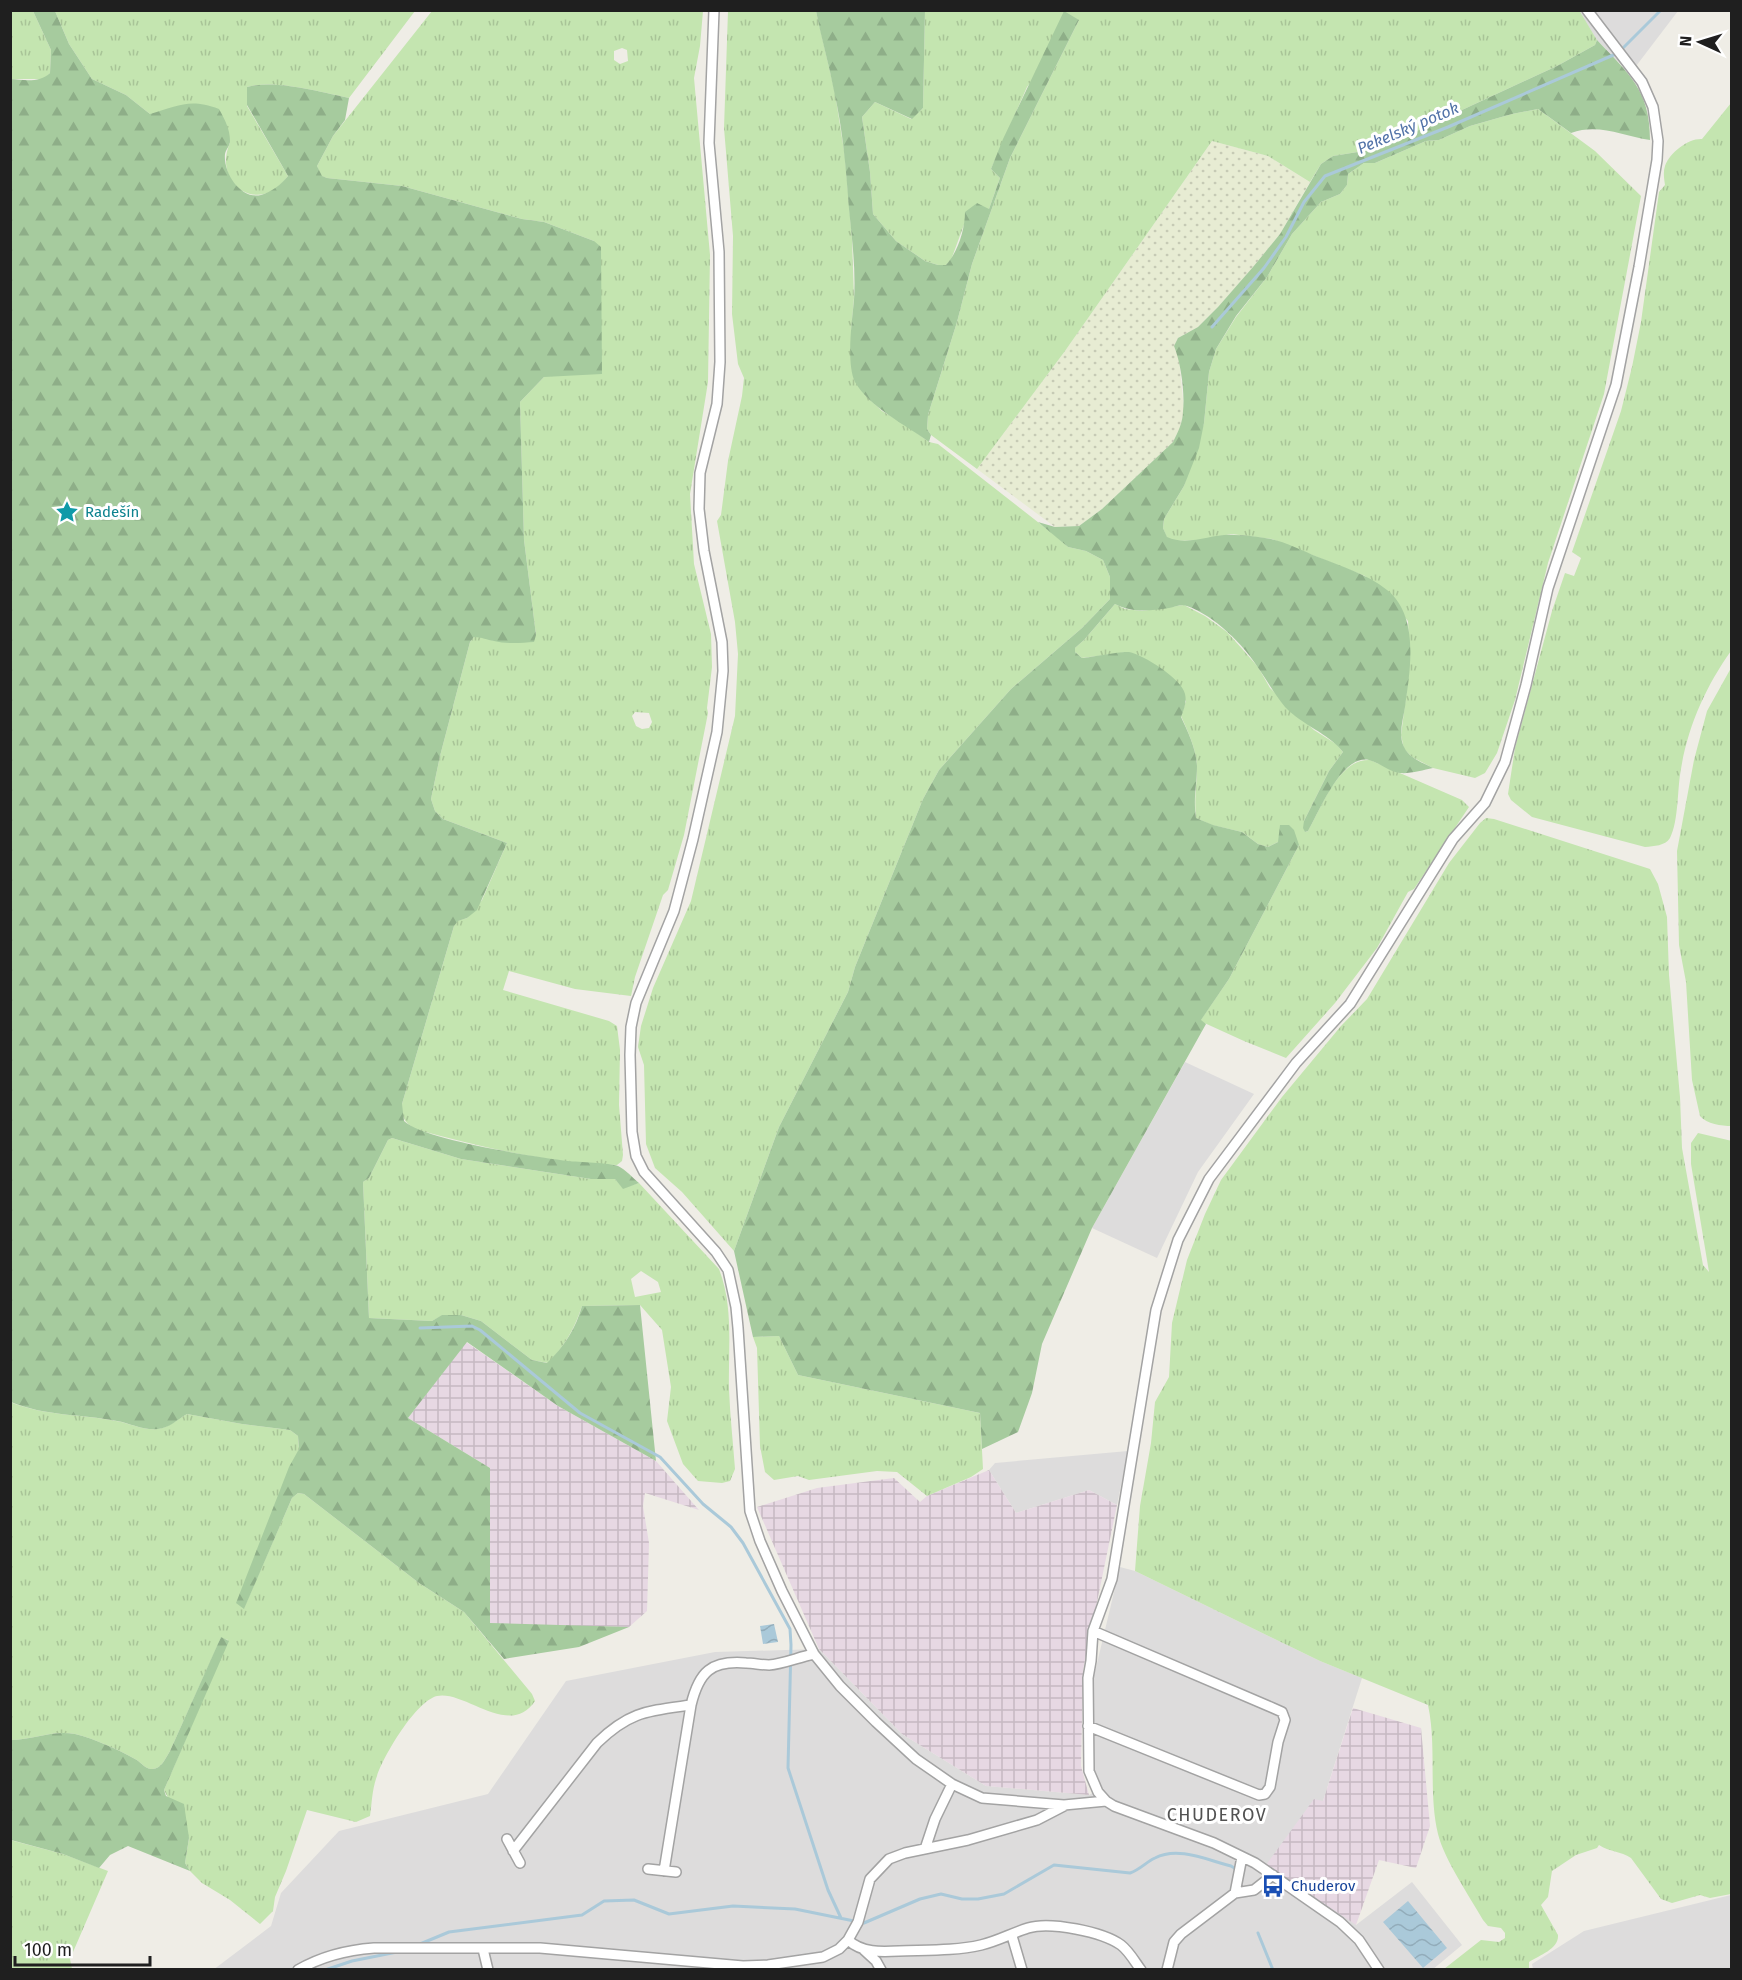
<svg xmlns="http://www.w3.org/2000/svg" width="1742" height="1980" font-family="'Fira Sans',sans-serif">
	<defs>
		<pattern id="industrial-grid" width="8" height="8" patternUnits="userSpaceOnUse" patternTransform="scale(1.5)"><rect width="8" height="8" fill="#e7d8e3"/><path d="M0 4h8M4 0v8" fill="none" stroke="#c6b9c2"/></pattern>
		<pattern id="farmland-dots" width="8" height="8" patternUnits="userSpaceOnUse" patternTransform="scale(1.5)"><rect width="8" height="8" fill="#e7ecd3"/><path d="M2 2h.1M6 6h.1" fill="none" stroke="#c6cab5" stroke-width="1.8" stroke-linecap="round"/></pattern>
		<pattern id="grass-tufts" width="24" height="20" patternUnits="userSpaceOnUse" patternTransform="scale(1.5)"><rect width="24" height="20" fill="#c4e5b0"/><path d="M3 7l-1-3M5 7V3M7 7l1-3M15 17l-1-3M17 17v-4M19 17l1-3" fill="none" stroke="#a8c497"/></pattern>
		<pattern id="forest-firs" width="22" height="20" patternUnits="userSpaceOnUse" patternTransform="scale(1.5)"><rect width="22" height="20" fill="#a6cb9e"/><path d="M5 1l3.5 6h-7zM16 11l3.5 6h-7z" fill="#8eae88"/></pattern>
		<pattern id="water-waves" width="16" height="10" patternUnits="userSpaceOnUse" patternTransform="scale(1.5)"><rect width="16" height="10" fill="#aac9d9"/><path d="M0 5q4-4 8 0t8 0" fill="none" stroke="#92acba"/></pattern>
	</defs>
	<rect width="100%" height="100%" fill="#efede6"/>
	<path fill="#dddcdc" d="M 1579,11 L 1678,11 L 1630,74 L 1597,40 Z
		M 1185,1062 L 1254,1094 L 1198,1172 L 1157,1258 L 1092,1228 Z
		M 1128,1451 L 1117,1505 L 1089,1490 L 1016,1513 L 989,1470 L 995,1463 Z
		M 1120,1567 L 1135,1571 L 1320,1661 L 1362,1678 L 1323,1801 L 1356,1925 L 1412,1882 L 1462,1945 L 1432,1970 L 213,1970 L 271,1926 L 281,1893 L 339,1831 L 488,1794 L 566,1681 L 715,1652 L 819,1649 L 902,1734 L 986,1786 L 1089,1795 L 1101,1788 L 1094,1772 L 1094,1676 Z
		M 1731,1895 L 1731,1969 L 1533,1969 L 1532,1964 L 1584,1931 Z"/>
	<path fill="url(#industrial-grid)" d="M 466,1342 L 558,1406 L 656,1461 L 699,1510 L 645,1493 L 643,1506 L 649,1543 L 647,1611 L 629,1627 L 489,1624 L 490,1468 L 408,1418 Z
		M 989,1470 L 1016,1513 L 1089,1490 L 1117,1505 L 1083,1670 L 1081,1766 L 1089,1795 L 986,1786 L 902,1734 L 819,1649 L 757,1507 L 817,1488 L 894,1478 L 920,1502 L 927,1496 Z
		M 1353,1708 L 1421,1728 L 1430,1826 L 1416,1868 L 1379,1860 L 1356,1925 L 1266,1865 L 1314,1799 L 1323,1801 Z"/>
	<path fill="url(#farmland-dots)" d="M 1212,141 L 1268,156 L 1310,182 L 1280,234 L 1253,267 L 1218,307 L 1198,327 L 1178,338 L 1174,346 L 1179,358 L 1184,411 L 1180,428 L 1173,442 L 1102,509 L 1079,526 L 1055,527 L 977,469 L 1065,351 Z"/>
	<path fill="url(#grass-tufts)" fill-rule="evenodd" d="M 1579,10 L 1597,40 L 1595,45 L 1557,66 L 1406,136 L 1370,150 L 1333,156 L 1321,164 L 1310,182 L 1268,156 L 1212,141 L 1065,351 L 977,469 L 931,435 L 927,429 L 928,415 L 957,322 L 972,264 L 1010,158 L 1079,20 L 1027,87 L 991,169 L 1000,178 L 989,209 L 965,222 L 951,260 L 946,265 L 938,265 L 925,261 L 896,241 L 873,214 L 870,172 L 862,117 L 875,102 L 911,119 L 923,108 L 925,11 Z
		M 10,11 L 33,11 L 51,50 L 50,73 L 45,79 L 11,79 Z
		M 55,11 L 415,11 L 349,98 C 321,92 274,79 247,87 L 247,106 L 288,176 C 258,218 212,182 230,143 L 150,114 L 126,95 L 92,79 L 69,44 Z
		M 432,11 L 703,11 L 700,46 L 694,78 L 710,255 L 708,382 L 690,494 L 694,564 L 711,634 L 712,667 L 707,708 L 708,713 L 684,835 L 668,890 L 663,895 L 635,977 L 631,996 L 575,989 L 509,971 L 503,990 L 609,1021 L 617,1026 L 620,1050 L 619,1105 L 623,1155 L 622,1161 L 617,1165 C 550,1164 482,1147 418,1130 C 405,1124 401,1118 402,1104 L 454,926 L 457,921 L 467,918 L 482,900 L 507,843 L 443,819 L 435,811 L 431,799 L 440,756 L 470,642 L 474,637 L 481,637 L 495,641 L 536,635 L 524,540 L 520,402 L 544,377 L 594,241 L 544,222 L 522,219 L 402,186 L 327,178 L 321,176 L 317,166 L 333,136 ZM 622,48 L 627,50 L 628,61 L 620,64 L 614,60 L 614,51 ZM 635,712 L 649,713 L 652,722 L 649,728 L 642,729 L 636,726 L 632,716 Z
		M 728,11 L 816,11 L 835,93 L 845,157 L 852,239 L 854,298 L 851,332 L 852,364 L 865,395 L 882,411 L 906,425 L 929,442 L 938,444 L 1057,537 L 1068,547 L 1086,551 L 1103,560 L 1110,577 L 1110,599 L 1082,628 L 1011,689 L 939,770 L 923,799 L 855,967 L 848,992 L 779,1127 L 734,1251 L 682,1192 L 655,1168 L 646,1144 L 644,1065 L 638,1047 L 641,1026 L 653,988 L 691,901 L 735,716 L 738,654 L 735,622 L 717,521 L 721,515 L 728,461 L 742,396 L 744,378 L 738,364 L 732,314 L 733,236 L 724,128 Z
		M 1731,103 L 1731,651 C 1706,686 1688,726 1681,769 C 1677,789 1679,820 1670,838 C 1665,846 1654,846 1645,847 L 1532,817 L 1511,800 L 1508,794 L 1515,748 L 1552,611 L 1565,573 L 1574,576 L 1581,558 L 1572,552 L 1621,411 L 1632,367 L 1641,322 L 1659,192 L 1665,185 C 1664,178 1663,172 1665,166 C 1670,152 1689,138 1702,139 Z
		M 1538,109 L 1595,151 L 1641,196 L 1604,394 L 1548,563 L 1515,700 L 1497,753 L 1485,773 L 1475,778 L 1433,768 L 1412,757 L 1404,749 L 1401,735 L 1407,689 L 1409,644 L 1408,621 L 1365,576 L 1272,539 L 1231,534 L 1203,540 L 1174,541 L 1167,538 L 1163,528 L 1164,519 L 1184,486 L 1204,423 L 1209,372 L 1216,349 L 1236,317 L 1267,277 L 1292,234 L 1321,202 L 1340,194 L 1347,185 L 1348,174 L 1364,163 L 1375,163 L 1426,141 L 1439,140 L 1470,126 L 1512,114 Z
		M 1115,604 L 1125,609 L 1142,611 L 1184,605 L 1205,616 L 1227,632 L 1244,651 L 1258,667 L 1270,688 L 1314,730 L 1336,744 L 1343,752 L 1329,771 L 1304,821 L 1305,832 L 1308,831 C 1321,808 1339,758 1370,760 L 1462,800 L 1469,807 L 1414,889 L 1408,892 L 1377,948 L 1335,1003 L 1286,1058 L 1244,1041 L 1200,1021 L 1229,979 L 1299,845 L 1278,842 L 1268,847 L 1258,844 L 1242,832 L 1212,825 L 1196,818 C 1194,797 1197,785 1197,766 C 1196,748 1188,732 1181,716 L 1186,701 L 1128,652 L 1082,658 L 1075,652 L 1075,648 L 1084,640 Z
		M 1731,668 L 1732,1126 C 1721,1126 1707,1124 1700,1116 L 1692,1080 L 1686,982 L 1679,945 L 1677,851 L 1694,760 L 1707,711 Z
		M 1486,818 L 1494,819 L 1650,869 L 1658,884 L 1667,917 L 1669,975 L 1680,1097 L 1682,1148 L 1703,1265 L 1709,1272 L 1691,1164 L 1691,1143 L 1698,1133 L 1732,1141 L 1731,1894 L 1710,1898 L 1700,1895 L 1672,1903 L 1661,1899 L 1631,1858 C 1621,1851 1609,1852 1599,1845 L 1597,1848 L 1576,1855 L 1552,1871 L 1548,1897 L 1541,1905 L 1558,1935 C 1559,1949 1540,1955 1529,1962 L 1529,1970 L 1444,1969 L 1481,1940 L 1499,1942 L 1505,1938 L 1505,1933 L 1501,1928 L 1488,1926 L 1483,1920 C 1470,1897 1444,1859 1438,1834 C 1428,1792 1437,1747 1428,1705 L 1320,1661 L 1135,1571 L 1140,1506 L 1151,1443 L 1155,1402 L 1169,1377 L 1172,1323 L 1187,1260 L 1205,1214 L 1221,1180 L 1282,1097 L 1341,1026 L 1367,999 L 1449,863 L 1480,823 Z
		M 392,1138 L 461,1159 L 591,1179 L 615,1179 L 623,1188 L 639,1183 L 719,1269 C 734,1308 728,1348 729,1389 C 730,1416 733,1442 735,1469 L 730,1481 L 722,1483 L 698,1481 L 683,1464 L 667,1421 L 671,1387 L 662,1330 L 640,1305 L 582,1306 C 575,1328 564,1347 548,1363 L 532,1360 L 481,1321 L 461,1315 L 443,1315 L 432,1321 L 369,1318 L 363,1182 L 369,1178 L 388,1140 ZM 641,1271 L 658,1282 L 661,1292 L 635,1297 L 631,1279 Z
		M 779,1336 L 798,1375 L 980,1413 L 983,1469 L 971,1477 L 927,1496 L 897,1472 L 877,1471 L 809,1480 L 798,1476 L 774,1480 L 765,1472 L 760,1446 L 757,1348 L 753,1337 Z
		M 10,1402 C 45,1416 80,1414 116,1421 C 129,1423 145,1431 158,1429 C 169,1427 177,1420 187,1414 L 242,1424 L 290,1430 L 298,1436 L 299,1449 L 244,1608 L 292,1498 L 298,1493 L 304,1494 L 419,1583 L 464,1612 L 532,1694 L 535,1701 C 510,1739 465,1690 437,1696 C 416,1701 384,1755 377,1776 C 372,1789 372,1803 370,1816 L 356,1822 L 307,1810 L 286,1871 L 275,1897 L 273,1911 L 260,1924 L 230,1900 L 202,1883 L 190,1871 L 185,1863 L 189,1838 L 164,1790 L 228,1640 L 221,1638 L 170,1751 C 165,1759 161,1770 151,1769 C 144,1768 141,1762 135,1759 C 117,1749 95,1739 75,1734 C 52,1730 33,1740 11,1740 Z
		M 10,1840 L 63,1854 L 108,1871 L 70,1959 L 72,1969 L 11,1969 Z"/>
	<path fill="url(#forest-firs)" d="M 33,11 L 55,11 L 69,44 L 92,79 L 126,95 L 150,114 C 179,106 189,98 219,109 C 225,120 230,129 230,141 C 230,146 226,149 225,154 C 223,173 241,200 261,195 C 271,192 281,185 288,176 L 247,105 L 247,87 C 274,79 321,92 349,98 L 345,120 L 333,136 L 317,166 L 322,176 L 327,178 L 402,186 L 522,219 L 544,222 L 594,241 L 601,247 L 602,374 L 544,377 L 520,402 L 524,540 L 536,635 L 534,642 C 521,643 506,644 494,641 C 487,640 482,637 474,637 L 470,642 L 440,756 L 431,799 L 435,811 L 443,819 L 507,843 L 477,910 L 467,918 L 458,921 L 454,926 L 402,1104 L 404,1121 C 424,1140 536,1157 568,1161 C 578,1162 610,1163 618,1166 C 625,1169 633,1178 639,1183 L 623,1189 L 615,1179 L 591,1179 L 461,1159 L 392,1138 L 388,1140 L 369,1178 L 363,1182 L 369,1318 L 432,1321 L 442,1315 L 461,1315 L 481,1321 L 532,1360 L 547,1363 C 564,1347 576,1328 582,1306 L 640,1305 L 656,1461 L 558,1406 L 467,1342 L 408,1418 L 490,1468 L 490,1623 L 629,1627 L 579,1647 L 504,1659 L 464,1612 L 419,1583 L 304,1494 L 298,1493 L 292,1498 L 244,1609 L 236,1603 L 289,1467 L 299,1449 L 298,1436 L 290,1430 L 242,1424 L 187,1414 C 177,1420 169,1428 158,1429 C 145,1431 129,1423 117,1421 C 80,1414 45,1416 11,1402 L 10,79 C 24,80 40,83 50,73 L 51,50 Z
		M 816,11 L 925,11 L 923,108 L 912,119 L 875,102 L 862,117 L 870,172 L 873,214 L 896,241 L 925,261 L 938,265 L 946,265 C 958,252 965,229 965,212 L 977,203 L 989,209 L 1000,178 L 991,169 L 1003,139 L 1064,11 L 1079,20 L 1010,158 L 972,264 L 957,322 L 928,415 L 927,429 L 931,435 L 929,442 C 906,425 869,407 855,382 C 846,363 852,321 854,300 C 856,270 852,239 849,209 C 846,169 843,130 834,91 C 829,64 821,37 816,11 Z
		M 1597,40 C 1629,74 1650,90 1650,140 C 1622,136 1599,123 1571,133 L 1538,109 L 1512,114 L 1470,126 L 1439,140 L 1426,141 L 1375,163 L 1364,163 L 1348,174 L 1347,185 L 1340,194 L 1321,202 L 1292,234 L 1267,277 L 1236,316 L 1216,349 L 1209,372 L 1204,423 L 1199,448 L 1184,486 L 1164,519 L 1163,528 L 1167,537 C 1189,547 1212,533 1234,535 C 1246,535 1259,537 1271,539 C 1286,542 1303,551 1318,557 C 1341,566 1367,574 1387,590 C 1420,616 1410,671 1405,707 C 1403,720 1398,735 1404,747 C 1409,758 1423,763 1433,768 C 1423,770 1410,774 1400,773 C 1390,772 1380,763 1369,760 C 1342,754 1319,812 1308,831 L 1305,832 L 1303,828 L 1304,821 L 1329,771 L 1343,752 C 1328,733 1302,725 1285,707 C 1275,695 1268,682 1259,669 C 1243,644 1215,616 1187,606 C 1181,604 1175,607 1169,608 C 1150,611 1132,613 1115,604 L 1084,640 L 1075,648 L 1075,652 L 1082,658 C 1092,657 1121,651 1129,652 C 1144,655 1182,679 1185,694 C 1187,702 1184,709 1181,717 C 1188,732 1196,748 1197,766 C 1197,785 1193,797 1196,818 L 1213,825 L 1242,832 L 1258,844 L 1268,847 L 1278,842 L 1280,825 L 1289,825 L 1294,830 L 1299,845 L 1229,979 L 1201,1020 L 1206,1024 L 1092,1228 L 1042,1344 L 1032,1393 L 1018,1432 L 982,1449 L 980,1413 L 798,1375 L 779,1336 L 753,1337 L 734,1251 L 779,1127 L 848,992 L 855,967 L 923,799 L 939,770 L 1011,689 L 1082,628 L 1110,599 L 1110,577 L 1103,560 L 1086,551 L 1068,547 L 1038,522 L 1055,527 L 1079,526 L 1102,509 L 1173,442 C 1178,432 1183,422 1183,411 C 1185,393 1181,363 1174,346 L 1178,338 L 1198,327 L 1218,307 L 1253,267 L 1280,234 L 1321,164 L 1333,156 L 1370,150 L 1406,136 L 1557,66 L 1595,45 Z
		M 221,1637 L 229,1641 L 164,1790 L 166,1796 L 184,1804 L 189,1838 L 185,1863 L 190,1871 L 128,1846 L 110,1855 L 99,1868 L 63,1854 L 11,1840 L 11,1740 C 33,1740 52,1730 75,1734 C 95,1739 117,1749 135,1759 C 141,1762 144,1768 151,1769 C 161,1770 165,1759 170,1751 Z"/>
	<path fill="url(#water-waves)" d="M 774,1624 L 778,1642 L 763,1644 L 760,1626 Z
		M 1408,1901 L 1447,1948 L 1423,1968 L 1383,1922 Z"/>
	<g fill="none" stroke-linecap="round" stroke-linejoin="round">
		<path stroke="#aac9d9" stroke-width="3" d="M 1212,327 L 1264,268 L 1286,237 L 1304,202 L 1325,176 L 1448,127 L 1618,53 L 1661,10
			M 420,1328 L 472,1326 L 480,1330 L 580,1413 L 660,1457 L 703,1504 L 731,1527 L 743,1543 L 790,1629 L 791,1645 L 788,1768 L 828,1890 L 841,1918
			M 1258,1933 L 1273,1970
			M 420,1944 L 449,1932 L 582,1915 L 604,1901 L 634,1900 L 669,1914 L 733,1906 L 795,1909 L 864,1923 L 920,1899 L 941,1894 L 962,1899 L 978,1899 L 1004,1894 L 1054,1865 L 1130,1873 C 1141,1869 1146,1862 1155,1858 C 1178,1846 1207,1860 1231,1866 L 1236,1869
			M 325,1970 L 352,1961 L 402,1951"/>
		<g stroke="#a3a3a3" stroke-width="12">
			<path id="minor" d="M 714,10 L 709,143 L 719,252 L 720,362 L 717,404 L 700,473 L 699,509 L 704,551 L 722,642 L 723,671 L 717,732 L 693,839 L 674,911 L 636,1003 L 631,1027 L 630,1055 L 632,1132 L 636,1156 L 644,1172 L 716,1252 L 728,1270 L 736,1307 L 738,1328 L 750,1511 L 760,1541 L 782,1591 L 814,1654 L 840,1686 L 876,1722 L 916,1759 L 952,1784 L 982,1798 L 1064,1805 L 1106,1801
				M 1088,1726 L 1259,1795 L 1265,1794 L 1270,1787 L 1278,1742 L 1285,1720 L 1282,1712 L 1273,1708 L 1093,1631
				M 507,1839 L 520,1863
				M 925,1849 L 935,1819 L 952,1784
				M 513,1851 L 597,1743 C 630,1711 648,1711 691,1705
				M 648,1869 L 676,1872
				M 664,1871 L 691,1705 C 699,1672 711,1660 746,1663 C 753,1663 761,1665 769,1665 C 783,1664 799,1657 814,1654
				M 1235,1893 L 1254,1890 L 1273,1875
				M 1012,1936 L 1022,1970
				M 848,1940 C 862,1953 881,1952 899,1951 C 927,1950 955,1951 981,1945 C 998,1941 1012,1933 1028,1928 C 1050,1921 1103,1932 1121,1945 C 1129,1951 1135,1962 1141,1970
				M 483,1949 L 488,1970
				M 864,1950 L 876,1961 L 881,1970
				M 298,1970 C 322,1956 347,1950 374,1948 L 540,1948 L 743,1966 L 768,1965 L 823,1957 L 839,1949 L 848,1940 L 858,1922 L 870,1879 L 889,1859 L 905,1853 L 968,1840 L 1037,1820 L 1064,1806
				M 1167,1970 L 1174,1942 L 1181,1934 L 1235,1893 L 1242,1857
				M 1379,1970 L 1359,1940 L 1340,1922 L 1255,1863 L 1214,1843 L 1114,1806 L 1106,1801 L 1098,1792 L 1089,1771 L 1088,1678 L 1091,1661 L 1093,1631 L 1112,1579 L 1156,1310 L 1178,1240 L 1209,1179 L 1296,1063 L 1350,1004 L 1453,839 L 1485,803 L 1505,762 L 1526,685 L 1548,588 L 1616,385 L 1639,267 L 1657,160 L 1658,141 L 1653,107 L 1642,82 L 1587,10"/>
		</g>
		<use href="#minor" stroke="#fff" stroke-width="9"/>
	</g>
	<defs>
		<g id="sight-bare" transform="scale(1.8)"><path d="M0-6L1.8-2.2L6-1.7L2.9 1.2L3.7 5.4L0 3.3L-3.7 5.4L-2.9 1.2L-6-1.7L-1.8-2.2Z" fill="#0f9aa8" stroke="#fff" stroke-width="2.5" paint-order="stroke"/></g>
		<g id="bus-bare" transform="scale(1.8)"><path d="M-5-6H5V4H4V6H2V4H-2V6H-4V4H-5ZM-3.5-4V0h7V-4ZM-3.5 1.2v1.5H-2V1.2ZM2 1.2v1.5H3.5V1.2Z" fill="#1a4fb4" stroke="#fff" stroke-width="2.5" paint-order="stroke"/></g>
	</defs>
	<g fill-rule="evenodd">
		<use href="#sight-bare" x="67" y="512"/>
		<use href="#bus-bare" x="1273" y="1886"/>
	</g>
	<g text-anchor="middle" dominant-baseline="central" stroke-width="6" stroke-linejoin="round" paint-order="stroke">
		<g font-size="15" fill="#0d838f" stroke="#fff" text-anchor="start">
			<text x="85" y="512">Radešín</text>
		</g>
		<g font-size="15" fill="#164399" stroke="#fff" text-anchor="start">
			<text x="1291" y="1886">Chuderov</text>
		</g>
		<g font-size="16" font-style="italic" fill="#5273a8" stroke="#fff">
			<text transform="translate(1408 128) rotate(-23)">Pekelský potok</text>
		</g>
		<g font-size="18" letter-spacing="1.5" fill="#525252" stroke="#fff">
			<text x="1217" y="1815">CHUDEROV</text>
		</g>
	</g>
	<rect width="1742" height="1980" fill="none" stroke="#1f1f1f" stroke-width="24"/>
	<g transform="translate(1700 42) rotate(274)" stroke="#ffffff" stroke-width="4.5" paint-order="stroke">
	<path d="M0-4.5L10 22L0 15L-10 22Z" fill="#1f1f1f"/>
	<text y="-9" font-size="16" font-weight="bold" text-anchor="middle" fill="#1f1f1f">N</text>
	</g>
	<path d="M15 1956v9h135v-9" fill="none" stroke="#1f1f1f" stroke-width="3"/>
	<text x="24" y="1956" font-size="18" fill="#1f1f1f" stroke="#ffffff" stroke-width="4.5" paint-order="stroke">100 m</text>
</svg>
